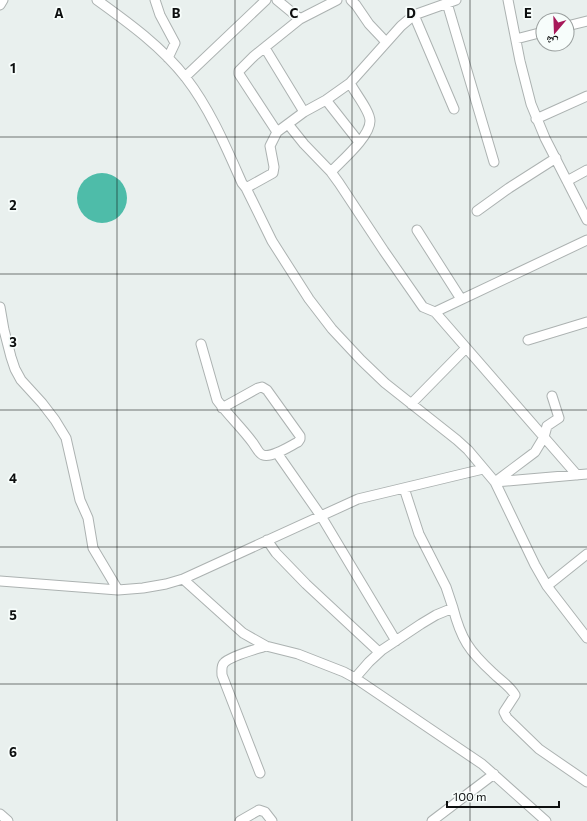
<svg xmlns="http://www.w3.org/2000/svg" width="587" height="821" font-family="Commissioner,'Noto Naskh Arabic',sans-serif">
	<rect width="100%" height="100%" fill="#e9f0ee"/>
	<path fill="#4ebca9" d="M77 198a25 25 0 1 1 50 0a25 25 0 1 1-50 0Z"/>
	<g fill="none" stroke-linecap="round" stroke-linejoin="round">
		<g stroke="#acb2b1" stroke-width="11">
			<path id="minor" d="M 97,0 C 129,23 162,47 186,78 C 210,109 226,147 242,183 L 246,188 L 272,241 L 309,299 L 332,329 L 361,360 L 385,383 L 457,440 L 468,450 L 495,482 L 535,565 L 547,586 L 587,638
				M 155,0 L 160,15 L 175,43 L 168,58
				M 277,0 L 300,19
				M 351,0 L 356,5 L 369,24 L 386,42
				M 508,0 L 520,61 L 531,104 L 545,138 L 587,220
				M 447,3 L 494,162
				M 0,5 L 3,0
				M 414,15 L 454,109
				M 567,26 L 587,21
				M 516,39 L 543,32
				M 265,48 L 304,112
				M 185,77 L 266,0
				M 326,100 L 359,142
				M 536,119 L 587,96
				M 288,124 L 304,144 L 331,172 L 339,183 L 384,251 L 423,307 L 435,312
				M 277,132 L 239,74 L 239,71 L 254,56 L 300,19 L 337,0
				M 331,172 C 341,161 370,137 370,121 C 370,111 355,93 350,83
				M 567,181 L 587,170
				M 246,188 L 273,173 L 274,167 L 270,146 L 277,132 L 304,112 L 326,100 L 350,83 L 401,26 L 414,15 L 456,0
				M 477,211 L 509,188 L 556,158
				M 417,230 L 461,299
				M 0,307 L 4,330 L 11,357 L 15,369 L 21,380 L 42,403 L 55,420 L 66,438 L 80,500 L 88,518 L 93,548 L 118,590
				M 528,340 L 587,322
				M 201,344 L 217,400 C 228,415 242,428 253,443 C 256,447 259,454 263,455 C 272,458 290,446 298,442 L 300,439 L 300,436 L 267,390 L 262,387 L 258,388 L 222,408
				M 411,404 L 466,348
				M 277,453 L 321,516 L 396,641
				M 577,475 L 435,312 L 587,240
				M 495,482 L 535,452 L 544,437 L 547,426 L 559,418 L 552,396
				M 495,482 L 587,474
				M 404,488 L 419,534 L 446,587 L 453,608
				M 267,540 L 276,553 L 306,584 L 379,652
				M 183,579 L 358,499 L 483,469
				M 0,581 L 118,590 L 143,588 L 166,584 L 183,579 L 243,633 L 266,646 L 298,654 L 344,672 L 355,678 L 482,764 L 546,821
				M 547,586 L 587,554
				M 355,678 L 369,662 L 382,650 L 421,624 L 436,615 L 453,608 C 461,639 469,651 493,673 C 500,680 510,686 515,695 L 504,712 L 507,718 L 539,749 L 587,782
				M 260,773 L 222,675 C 222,671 221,666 224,663 C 230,656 257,649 266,646
				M 0,814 L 8,821
				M 240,821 L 259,810 L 265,812 L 272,821
				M 432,821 L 494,774"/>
		</g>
		<use href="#minor" stroke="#fff" stroke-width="9"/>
	</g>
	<path fill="none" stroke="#0d0f0f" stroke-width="1" stroke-opacity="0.55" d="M 117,0 L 117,821M 235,0 L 235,821M 352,0 L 352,821M 470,0 L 470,821M 0,137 L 587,137M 0,274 L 587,274M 0,410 L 587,410M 0,547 L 587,547M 0,684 L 587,684"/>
	<g font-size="13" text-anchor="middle" font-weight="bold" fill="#0d0f0f" stroke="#f7fdfb" stroke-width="3.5" stroke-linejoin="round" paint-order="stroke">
		<text x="59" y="18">A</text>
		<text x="176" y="18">B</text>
		<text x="294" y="18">C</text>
		<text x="411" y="18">D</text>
		<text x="528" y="18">E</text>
		<text x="13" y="73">1</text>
		<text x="13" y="210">2</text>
		<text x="13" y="347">3</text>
		<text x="13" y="483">4</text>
		<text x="13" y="620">5</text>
		<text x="13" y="757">6</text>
	</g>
	<g transform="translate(555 32) rotate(199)"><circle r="19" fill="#f7fdfb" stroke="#999e9d"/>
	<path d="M0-3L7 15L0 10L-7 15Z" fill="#a7195a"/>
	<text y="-6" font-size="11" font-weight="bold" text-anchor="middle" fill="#0d0f0f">ش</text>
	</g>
	<path d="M447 801v6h112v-6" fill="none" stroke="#0d0f0f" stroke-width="2"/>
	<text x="453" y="801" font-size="12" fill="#0d0f0f" stroke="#f7fdfb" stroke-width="3" paint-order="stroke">100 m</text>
</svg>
